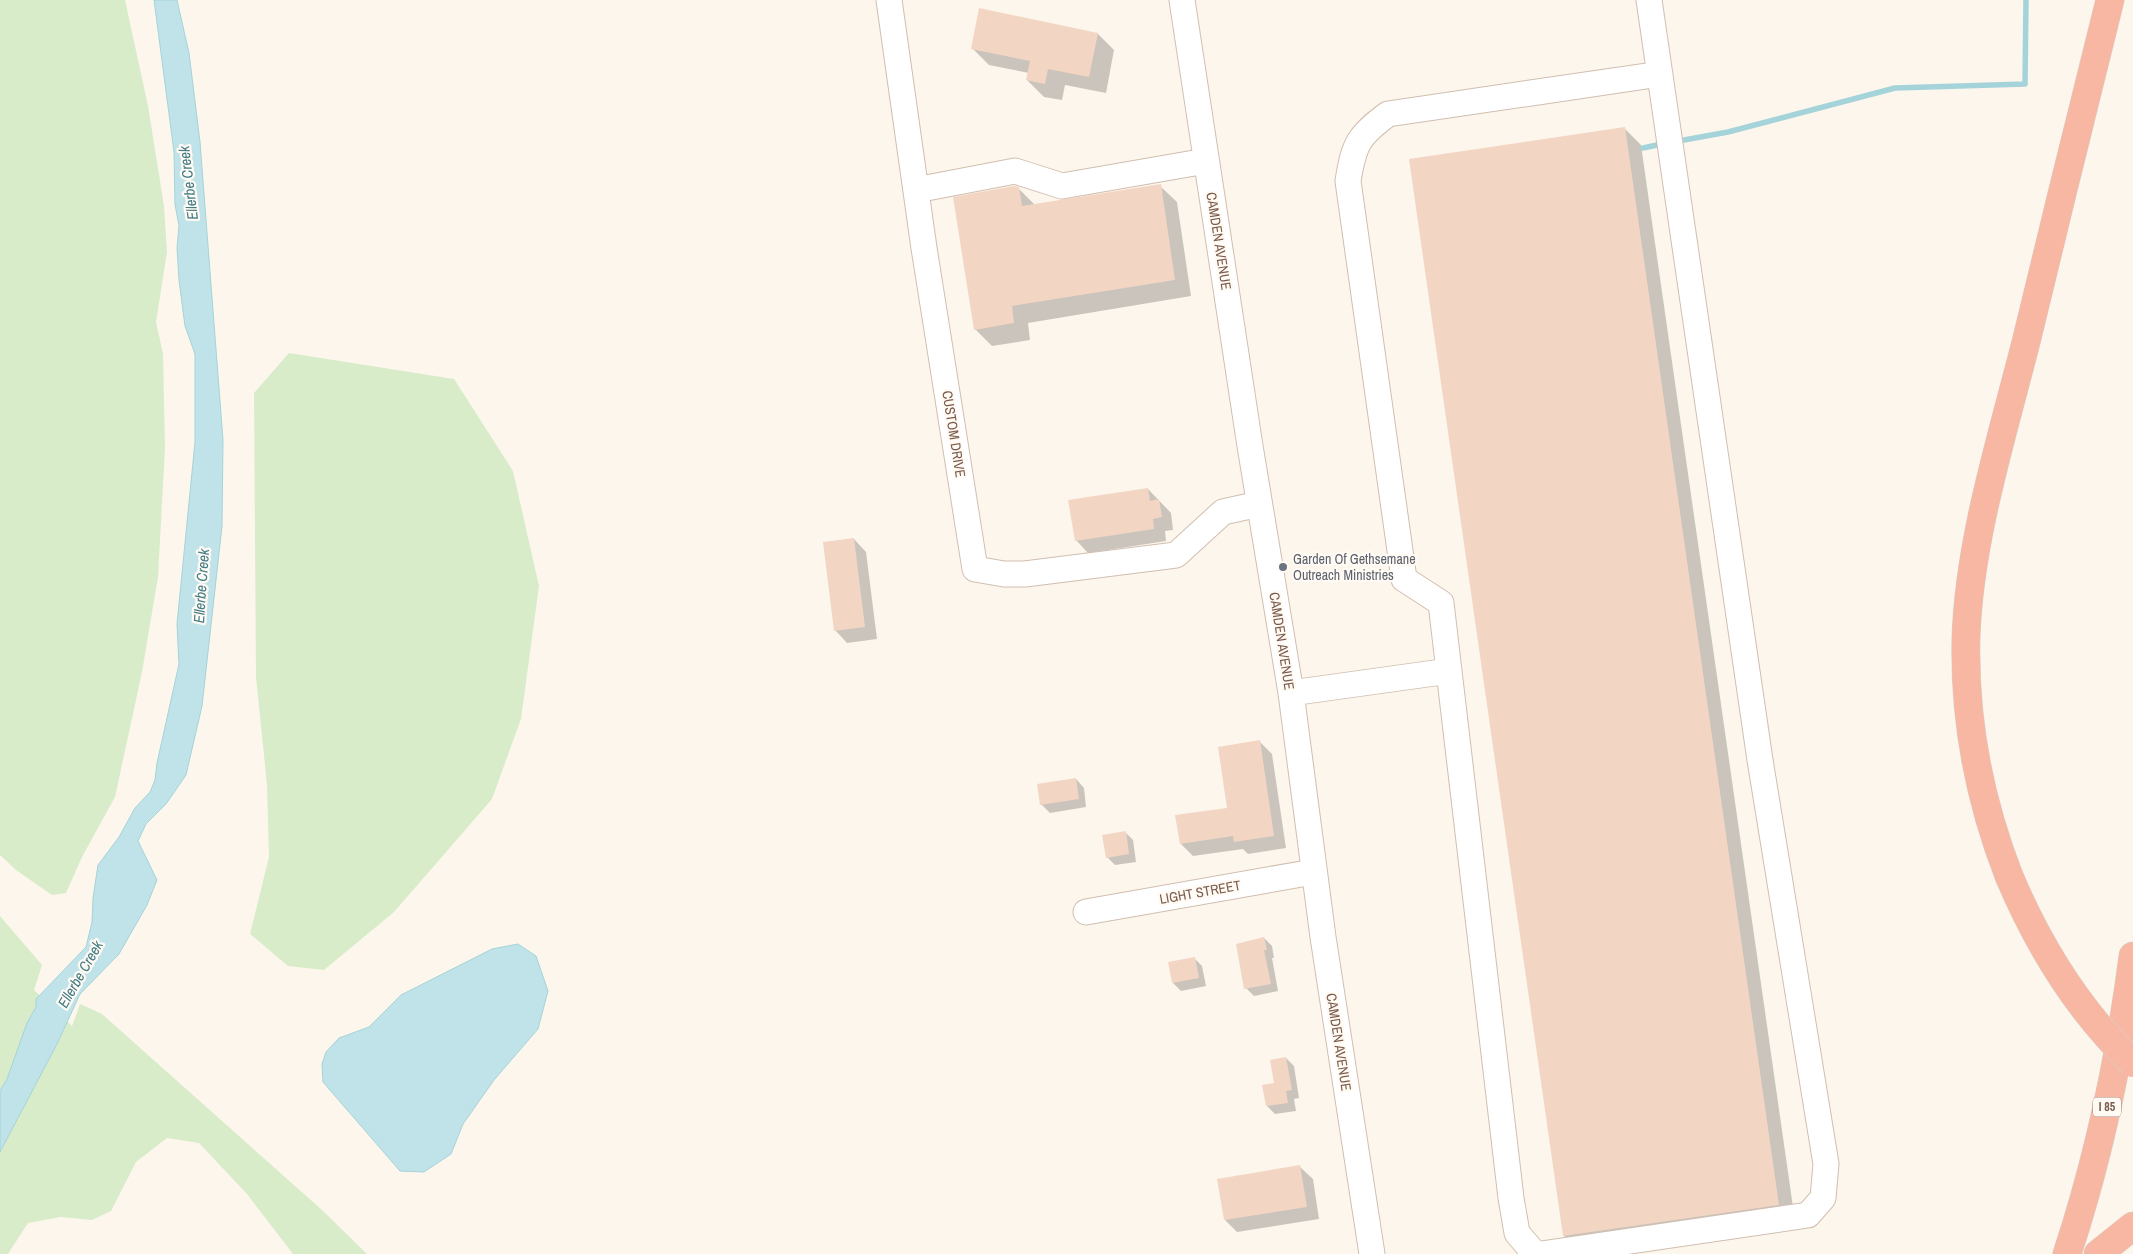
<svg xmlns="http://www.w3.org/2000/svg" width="2133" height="1254" font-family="'Archivo Narrow',sans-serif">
	<rect width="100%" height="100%" fill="#fdf6ec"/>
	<path fill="#d8ecc9" d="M 0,0 L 125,0 L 148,106 L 164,206 L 167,252 L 156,322 L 163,354 L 165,448 L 158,577 L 142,672 L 115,797 L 82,857 L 66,893 L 52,895 L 16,870 L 0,855 Z
		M 289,353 L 454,379 L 513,471 L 539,586 L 521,719 L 492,799 L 394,912 L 324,970 L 288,966 L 250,934 L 269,857 L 267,785 L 256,677 L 254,393 Z
		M 0,916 L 42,965 L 34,990 L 72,1026 L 80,1004 L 102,1014 L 322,1210 L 367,1254 L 293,1254 L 247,1194 L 199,1143 L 167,1138 L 136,1162 L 111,1211 L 92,1220 L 61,1217 L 28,1223 L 8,1254 L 0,1254 Z"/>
	<path fill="#bfe3e8" stroke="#a5d3da" d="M 154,0 L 177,0 L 189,53 L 200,142 L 223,440 L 222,526 L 202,706 L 186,775 L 166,804 L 146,824 L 138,841 L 157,880 L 147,905 L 119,954 L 80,994 L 57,1044 L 0,1152 L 0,1091 L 7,1079 L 27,1023 L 36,1007 L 36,999 L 86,947 L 92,922 L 93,898 L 98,865 L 119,837 L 135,808 L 150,792 L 155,780 L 157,763 L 179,664 L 177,624 L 195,442 L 195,354 L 185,326 L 179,280 L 177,248 L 179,226 L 175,204 L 174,152 Z
		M 518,944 L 536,956 L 548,991 L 538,1029 L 494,1080 L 463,1124 L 451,1154 L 424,1172 L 400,1171 L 323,1082 L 322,1064 L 326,1052 L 339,1038 L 369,1027 L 401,995 L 492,949 Z"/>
	<path fill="#0003" d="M 1098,34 L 1114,50 L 1106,93 L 1065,85 L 1062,100 L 1044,97 L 1027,80 L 1029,73 L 989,65 L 972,48 Z
		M 1624,128 L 1641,145 L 1795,1221 L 1581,1252 L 1564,1236 Z
		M 1160,186 L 1177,202 L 1191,296 L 1028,323 L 1030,340 L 992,346 L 975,329 L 1018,188 L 1035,205 Z
		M 1148,489 L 1171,513 L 1173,530 L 1165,531 L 1166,541 L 1088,553 L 1076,540 Z
		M 854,539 L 866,552 L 877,639 L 847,643 L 835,630 Z
		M 1260,742 L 1272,754 L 1286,848 L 1248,854 L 1243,849 L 1193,856 L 1181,844 L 1229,809 Z
		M 1076,779 L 1084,788 L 1086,807 L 1050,813 L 1041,804 Z
		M 1125,832 L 1133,840 L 1136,862 L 1115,865 L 1107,857 Z
		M 1264,938 L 1272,946 L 1274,958 L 1272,958 L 1278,991 L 1254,996 L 1246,988 Z
		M 1194,958 L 1202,966 L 1206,986 L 1181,991 L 1173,983 Z
		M 1286,1058 L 1294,1066 L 1299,1098 L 1294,1099 L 1296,1111 L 1275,1114 L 1267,1106 Z
		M 1300,1167 L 1313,1179 L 1319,1219 L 1237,1232 L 1225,1220 Z"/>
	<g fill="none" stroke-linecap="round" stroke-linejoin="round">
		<path stroke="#a5d3da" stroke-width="5.5" d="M 1684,140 L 1728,132 L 1895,88 L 2025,84 L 2026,0
			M 1643,148 L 1657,145"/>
	</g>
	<path fill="#f3d5c3" d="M 979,8 L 1098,33 L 1089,77 L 1048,69 L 1045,84 L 1026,80 L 1030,61 L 971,49 Z
		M 1625,127 L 1779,1205 L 1563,1236 L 1409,159 Z
		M 1161,184 L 1175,280 L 1012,306 L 1014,323 L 974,330 L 953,197 L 1014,186 L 1019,187 L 1022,206 Z
		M 1148,488 L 1150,501 L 1159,499 L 1162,517 L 1153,519 L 1154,529 L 1075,541 L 1068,500 Z
		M 854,538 L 865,627 L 834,631 L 823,542 Z
		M 1260,740 L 1274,836 L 1234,842 L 1233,836 L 1180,844 L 1175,815 L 1227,808 L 1218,747 Z
		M 1076,778 L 1079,799 L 1040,805 L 1037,784 Z
		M 1126,831 L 1129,854 L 1106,858 L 1102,835 Z
		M 1264,937 L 1267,950 L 1264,950 L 1271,984 L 1244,989 L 1236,944 Z
		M 1195,957 L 1199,978 L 1172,983 L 1168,962 Z
		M 1286,1057 L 1292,1090 L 1286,1091 L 1288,1103 L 1266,1106 L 1262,1085 L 1274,1083 L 1270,1060 Z
		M 1300,1165 L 1307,1207 L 1224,1220 L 1217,1179 Z"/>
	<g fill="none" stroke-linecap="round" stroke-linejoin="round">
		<g stroke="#d1beb0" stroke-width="27">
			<path id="minor" d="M 889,0 L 924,248 L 975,569 L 1004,574 L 1025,574 L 1176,555 L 1223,512 L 1259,504
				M 1182,0 L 1250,446 L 1291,693 L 1323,937 L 1372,1254
				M 916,190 L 1015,171 L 1062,186 L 1206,161
				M 1449,671 L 1441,603 L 1404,579 L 1348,181 C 1354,144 1358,136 1388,114 L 1660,74
				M 1291,693 L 1449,671 L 1511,1198 L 1517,1233 L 1535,1254
				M 1086,912 L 1313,872
				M 1541,1254 L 1808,1215 L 1823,1198 L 1826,1164 L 1760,760 L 1649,0"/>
		</g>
		<g stroke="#dad1cd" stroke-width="29">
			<path id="highway" d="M 2009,876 C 1979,799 1964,720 1966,638 C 1969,539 2003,434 2027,338 C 2054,225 2082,113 2110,0
				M 2067,1254 C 2099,1157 2120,1057 2133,956
				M 2098,1254 L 2133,1226"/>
		</g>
		<use href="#minor" stroke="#fff" stroke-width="25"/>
		<use href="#highway" stroke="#f7b7a3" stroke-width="28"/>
		<g stroke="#dad1cd" stroke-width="29" stroke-linecap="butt">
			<path id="highway-bridge" d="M 2009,876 C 2038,945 2079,1011 2133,1063"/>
		</g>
		<use href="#highway-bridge" stroke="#f7b7a3" stroke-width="28"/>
	</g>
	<circle fill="#6b7280" stroke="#fffaf3" stroke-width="2" cx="1283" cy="567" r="5"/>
	<g text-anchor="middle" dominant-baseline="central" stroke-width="4.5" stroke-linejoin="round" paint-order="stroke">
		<rect fill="#fffaf3" stroke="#a28b7f" stroke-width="1" x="2093" y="1097.5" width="28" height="19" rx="4"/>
		<g font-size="12" font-weight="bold" fill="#7a5c4d">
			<text x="2107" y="1107">I 85</text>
		</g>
		<g font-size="14" fill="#7a5c4d" stroke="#fffaf3">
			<text transform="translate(1219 241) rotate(81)">CAMDEN AVENUE</text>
			<text transform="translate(954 434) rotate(81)">CUSTOM DRIVE</text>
			<text transform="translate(1282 641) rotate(81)">CAMDEN AVENUE</text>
			<text transform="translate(1200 892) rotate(-10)">LIGHT STREET</text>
			<text transform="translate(1339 1042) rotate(81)">CAMDEN AVENUE</text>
		</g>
		<g font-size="14" fill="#5b616d" stroke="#fffaf3" text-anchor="start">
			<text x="1293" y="559">Garden Of Gethsemane<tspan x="1293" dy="16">Outreach Ministries</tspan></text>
		</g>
		<g font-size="15" font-style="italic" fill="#437c86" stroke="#fffaf3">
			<text transform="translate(188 183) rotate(-97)">Ellerbe Creek</text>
			<text transform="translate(201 586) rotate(-86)">Ellerbe Creek</text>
			<text transform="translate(80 974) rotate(-60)">Ellerbe Creek</text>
		</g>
	</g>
</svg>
